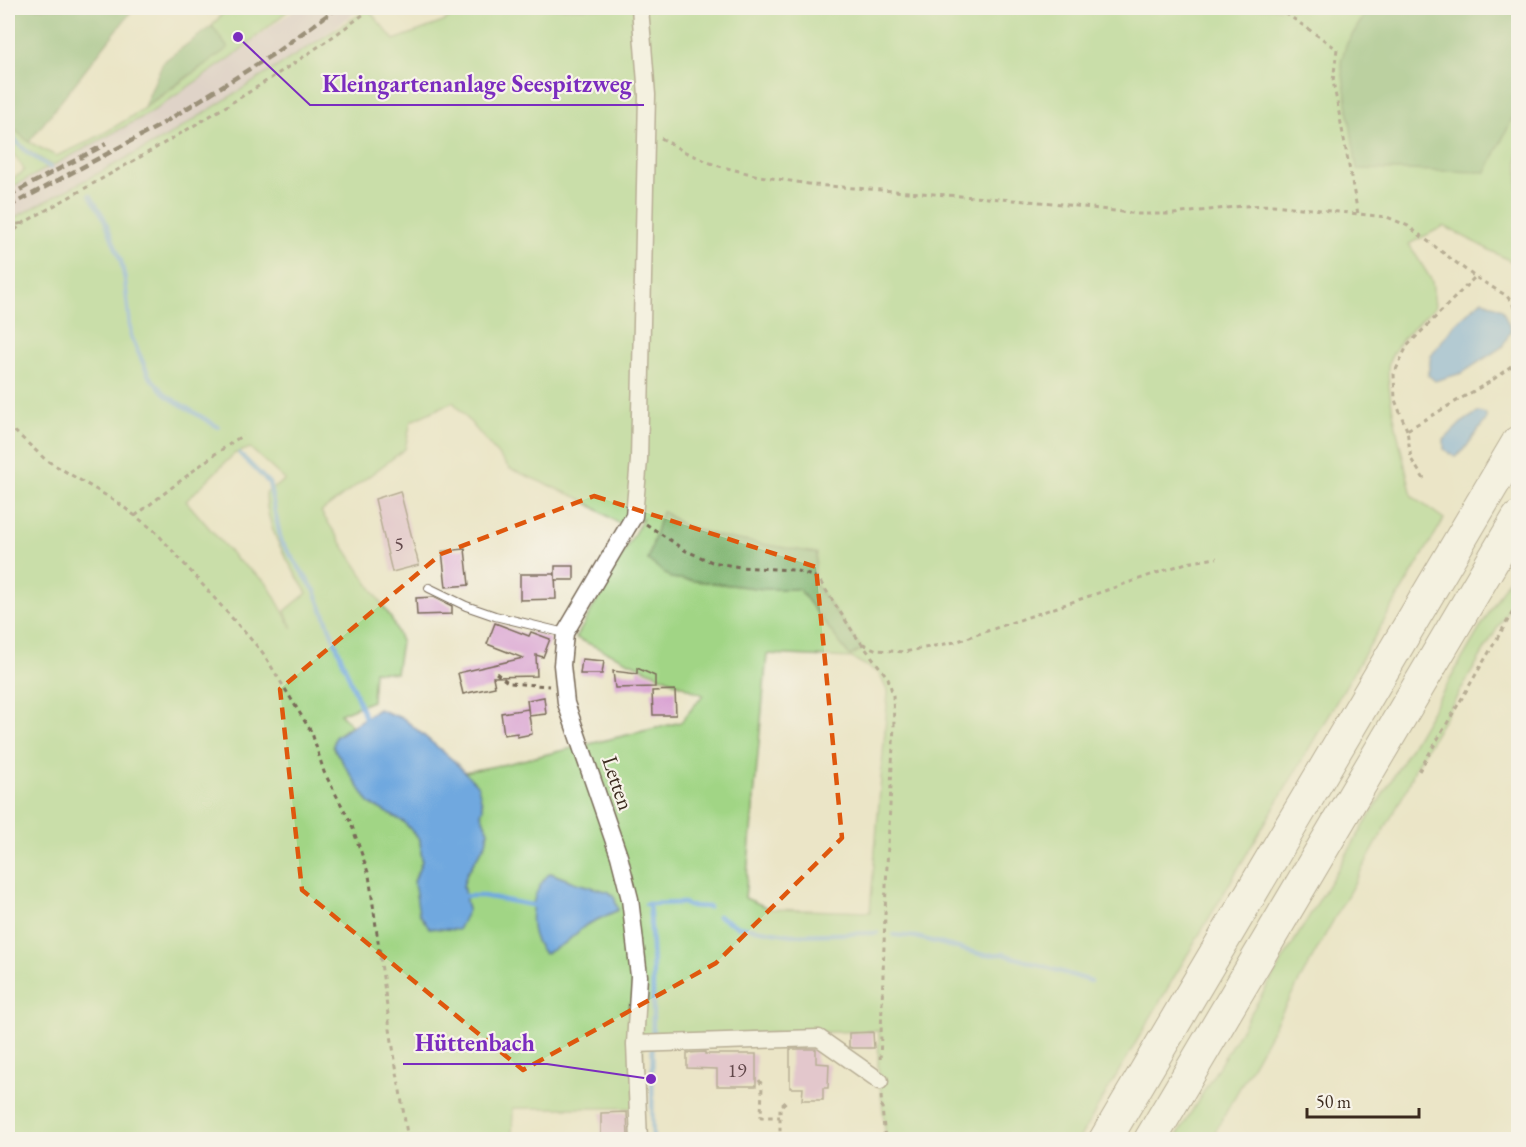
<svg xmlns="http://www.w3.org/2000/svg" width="1526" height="1147" font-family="'EB Garamond',serif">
	<rect width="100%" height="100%" fill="#f7f3e8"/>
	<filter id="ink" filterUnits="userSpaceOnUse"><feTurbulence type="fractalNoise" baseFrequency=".0167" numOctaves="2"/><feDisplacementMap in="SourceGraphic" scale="12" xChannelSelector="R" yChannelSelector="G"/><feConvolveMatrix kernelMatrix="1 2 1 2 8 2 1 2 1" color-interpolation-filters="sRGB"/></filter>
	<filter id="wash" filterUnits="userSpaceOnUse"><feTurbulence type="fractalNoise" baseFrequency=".008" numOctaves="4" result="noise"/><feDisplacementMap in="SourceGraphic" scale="24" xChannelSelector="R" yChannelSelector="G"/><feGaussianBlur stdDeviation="1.35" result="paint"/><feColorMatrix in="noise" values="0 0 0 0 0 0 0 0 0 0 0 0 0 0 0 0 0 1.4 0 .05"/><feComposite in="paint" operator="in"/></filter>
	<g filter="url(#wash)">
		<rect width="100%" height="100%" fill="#ebe5c7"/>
		<path fill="#d1bdc9" d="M 296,8 L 362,8 L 308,47 L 168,136 L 8,221 L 8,189 L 150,113 L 233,56 Z"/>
		<path fill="#a1d585" stroke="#6e8052" stroke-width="1.5" fill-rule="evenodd" d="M 227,8 L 291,8 L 233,56 L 150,113 L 52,166 L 27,150 L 8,131 L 8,124 L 29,142 L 56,156 C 118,132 173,87 227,49 L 212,26 Z
			M 464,8 L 1369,8 L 1346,45 L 1486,172 L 1518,107 L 1518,265 L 1444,226 L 1409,244 L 1432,281 L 1435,307 C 1418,323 1400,338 1390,359 C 1381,378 1407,471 1412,496 L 1444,519 L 1079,1139 L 886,1139 L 878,1067 L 879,1031 L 643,1036 L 642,1108 L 513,1108 L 512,1139 L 8,1140 L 8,221 L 168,136 L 368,9 L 394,40 L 443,22 ZM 453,402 L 510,469 L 581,499 L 621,525 L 643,518 L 576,638 L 703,695 L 681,722 L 506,764 L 464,772 L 478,786 L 481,814 L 488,831 L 486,843 L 467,873 L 463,886 L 468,910 L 414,882 L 422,861 L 420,840 L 404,822 L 369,803 L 333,747 L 335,737 L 351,725 L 340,714 L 372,701 L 374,671 L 396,673 L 401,641 L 391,618 L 321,512 L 405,449 L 411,421 ZM 250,448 L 285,480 L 266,493 C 266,531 288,561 307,593 L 285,611 L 292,628 L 267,583 L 236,559 L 186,501 L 234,454 ZM 663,511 L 683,525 L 721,537 L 813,581 L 862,649 L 850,656 L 799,589 L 764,589 L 671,578 ZM 767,654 L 852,658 L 879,673 L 888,693 L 870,912 L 771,909 L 745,898 ZM 551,873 L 576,883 L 609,892 L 614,897 L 618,910 L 586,925 L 565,943 Z
			M 8,136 L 26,153 L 48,168 L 8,189 L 8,181 L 22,173 L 24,170 C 18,156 7,153 8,136 Z
			M 1518,563 L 1518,593 L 1416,766 L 1408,787 L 1211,1139 L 1175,1139 L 1392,779 Z"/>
		<path fill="#80b672" stroke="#5e7048" stroke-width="1.5" d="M 8,8 L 134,8 L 29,142 L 8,124 Z
			M 1369,8 L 1518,8 L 1518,107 L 1486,172 L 1357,169 L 1341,62 L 1346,45 Z
			M 212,26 L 228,48 L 144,107 L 163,62 Z
			M 662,511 L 683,525 L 721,537 L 817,553 L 813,581 L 862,649 L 850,656 L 799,589 L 764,589 L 671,578 L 648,560 Z"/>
		<path fill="#70a8df" stroke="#56697e" stroke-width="1.5" d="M 1482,300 L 1502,309 L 1511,330 L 1502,347 L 1462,373 L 1435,381 L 1428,375 L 1431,355 L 1456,323 Z
			M 1478,412 L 1486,414 L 1486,420 L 1464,450 L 1455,457 L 1444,449 L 1444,440 L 1461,423 Z
			M 378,709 L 404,719 L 454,761 L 478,786 L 483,808 L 481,814 L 488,831 L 486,843 L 467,873 L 463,886 L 468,910 L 458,930 L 429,928 L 419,914 L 414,882 L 422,861 L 420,840 L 404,822 L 369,803 L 333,747 L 335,737 Z
			M 550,873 L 576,883 L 609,892 L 614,897 L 618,910 L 586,925 L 565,943 L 545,954 C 524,933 529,892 550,873 Z"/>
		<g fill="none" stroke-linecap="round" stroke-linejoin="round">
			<path stroke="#70a8df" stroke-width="4.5" d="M 8,133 L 27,152 L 51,168
				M 90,195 L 104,218 L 121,261 L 125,280 L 131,336 L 149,376 L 167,396 L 218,427
				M 240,454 L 269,483 L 281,541 L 315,591 L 366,720
				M 462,896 L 483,896 L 537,906
				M 646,904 L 684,903 L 688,906 L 709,907
				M 649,904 C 657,982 650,1061 653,1140
				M 718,916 L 737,926 L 791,935 L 877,933
				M 894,935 L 916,937 L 984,955 L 1003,954 L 1091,981"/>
		</g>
		<g id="blocks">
			<path fill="#d9a2d3" d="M 400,491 L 419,565 L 392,572 L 375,499 Z
				M 465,549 L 469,585 L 446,587 L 442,551 Z
				M 555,566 L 574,566 L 574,580 L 555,580 Z
				M 520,574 L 555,574 L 556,599 L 520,600 Z
				M 434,597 L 452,606 L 452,614 L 417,615 L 416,598 Z
				M 495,623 L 529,636 L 531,632 L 550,639 L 543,657 L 536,655 L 537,676 L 493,677 L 495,687 L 463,694 L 458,673 L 523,658 L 487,644 Z
				M 582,659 L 604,661 L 602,674 L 580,674 Z
				M 637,668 L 655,676 L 655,687 L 615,688 L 613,671 L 637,674 Z
				M 675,690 L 676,715 L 653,715 L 652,691 Z
				M 544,697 L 546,714 L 529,716 L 527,700 Z
				M 528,709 L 532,734 L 517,737 L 517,733 L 504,735 L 501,713 Z
				M 873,1032 L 874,1048 L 852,1048 L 849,1047 L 849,1033 Z
				M 790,1049 L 816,1049 L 816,1063 L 829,1064 L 828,1088 L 823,1088 L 823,1100 L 802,1100 L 803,1088 L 790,1088 Z
				M 705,1052 L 705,1054 L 756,1054 L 756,1086 L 717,1086 L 717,1069 L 687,1068 L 687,1053 Z
				M 627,1112 L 628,1136 L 601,1137 L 601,1113 Z"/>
		</g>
	</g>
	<g filter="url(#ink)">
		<use href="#blocks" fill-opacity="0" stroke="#796b59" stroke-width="1.5"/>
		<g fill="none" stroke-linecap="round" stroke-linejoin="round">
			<g stroke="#796b59" stroke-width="10">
				<path id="service" d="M 429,588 L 466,606 L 495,616 L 565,633"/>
			</g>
			<g stroke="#796b59" stroke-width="19">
				<path id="minor" d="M 635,1044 L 819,1038 L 880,1081
					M 639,1140 L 635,1044 L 639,976 L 630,899 L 619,856 L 566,703 L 562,665 L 565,633 L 634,516 L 639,460 L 647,95 L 640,8"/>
			</g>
			<g stroke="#796b59" stroke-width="34">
				<path id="motorway" d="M 1105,1140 L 1518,442
					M 1150,1140 L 1518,518"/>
			</g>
			<path stroke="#796b59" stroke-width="3" stroke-dasharray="4.5 4.5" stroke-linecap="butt" d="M 1278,8 L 1337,49 L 1333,81 L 1358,214
				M 661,138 L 683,151 L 715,165 L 759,176 L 815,185 L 1053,203 L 1138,214 L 1174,214 L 1243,206 L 1273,205 L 1387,217 L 1408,226 L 1475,277 L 1507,296 L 1518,312
				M 8,226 L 23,223
				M 8,236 L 25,222 C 142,156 265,89 372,8
				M 8,425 L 46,460 L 117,502 L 155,531 L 263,653 L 312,733 L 324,772 L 351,823 L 369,875 L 390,1029 L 408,1140
				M 1407,430 L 1395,400 L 1394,374 L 1407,346 L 1475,277
				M 1424,479 L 1411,459 L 1407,430 L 1491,381 L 1514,364 L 1518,350
				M 135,516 L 215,454 L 243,435
				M 646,524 L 686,551 L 712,562 L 740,567 L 794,570 L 818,578 L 855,635 L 888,678 L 893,695 L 894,725 L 886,886 L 880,1063
				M 863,644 L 877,650 L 904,652 L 955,642 L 1186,563 L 1217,558
				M 496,673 L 509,683 L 549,686
				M 1419,771 L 1518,603
				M 759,1080 L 762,1085 L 761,1117 L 780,1117
				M 881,1096 L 885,1140
				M 781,1140 L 780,1137 L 780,1107 L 787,1101
				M 786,1140 L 787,1138"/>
			<use href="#service" stroke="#fff" stroke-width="8"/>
			<use href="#minor" stroke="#fff" stroke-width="16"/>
			<use href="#motorway" stroke="#fff" stroke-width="32"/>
			<path stroke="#3b2a1e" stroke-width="4.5" stroke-dasharray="9 4.5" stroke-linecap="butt" d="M 8,196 L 106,144
				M 8,207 L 157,127 L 275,53 L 337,8"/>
		</g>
	</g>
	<path d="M0 0H1526V1147H0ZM 594,496 L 816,567 L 842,838 L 716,963 L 523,1070 L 302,890 L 280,689 L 441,554 Z" fill="#ebe5c7" fill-opacity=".55" fill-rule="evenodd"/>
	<path fill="none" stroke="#df570d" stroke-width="4.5" stroke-dasharray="12 8" stroke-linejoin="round" d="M 594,496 L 816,567 L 842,838 L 716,963 L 523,1070 L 302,890 L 280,689 L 441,554 Z"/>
	<g text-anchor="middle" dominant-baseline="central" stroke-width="4.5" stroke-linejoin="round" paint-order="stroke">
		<g font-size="20" fill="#62484b">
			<text x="399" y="544">5</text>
			<text x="737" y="1070">19</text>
		</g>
		<g font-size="22" fill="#3b2a1e" stroke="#f7f3e8">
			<text transform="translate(618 783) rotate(71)">Letten</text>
		</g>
	</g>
	<path fill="none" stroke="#7b2cbf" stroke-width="2" d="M238 37L310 105H644M651 1079L547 1064H403"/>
	<g fill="#7b2cbf" stroke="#f7f3e8" stroke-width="2">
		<circle cx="238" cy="37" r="6"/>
		<circle cx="651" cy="1079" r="6"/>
	</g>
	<g font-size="24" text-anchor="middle" font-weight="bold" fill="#7b2cbf" stroke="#f7f3e8" stroke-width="4.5" stroke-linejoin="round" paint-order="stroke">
		<text x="477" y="92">Kleingartenanlage Seespitzweg</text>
		<text x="475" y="1051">Hüttenbach</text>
	</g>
	<rect width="1526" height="1147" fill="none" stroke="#f7f3e8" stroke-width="30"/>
	<path d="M1307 1108v9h112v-9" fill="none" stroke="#3b2a1e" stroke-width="3"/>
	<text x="1316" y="1108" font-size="18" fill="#3b2a1e" stroke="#f7f3e8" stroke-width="4.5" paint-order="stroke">50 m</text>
</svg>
